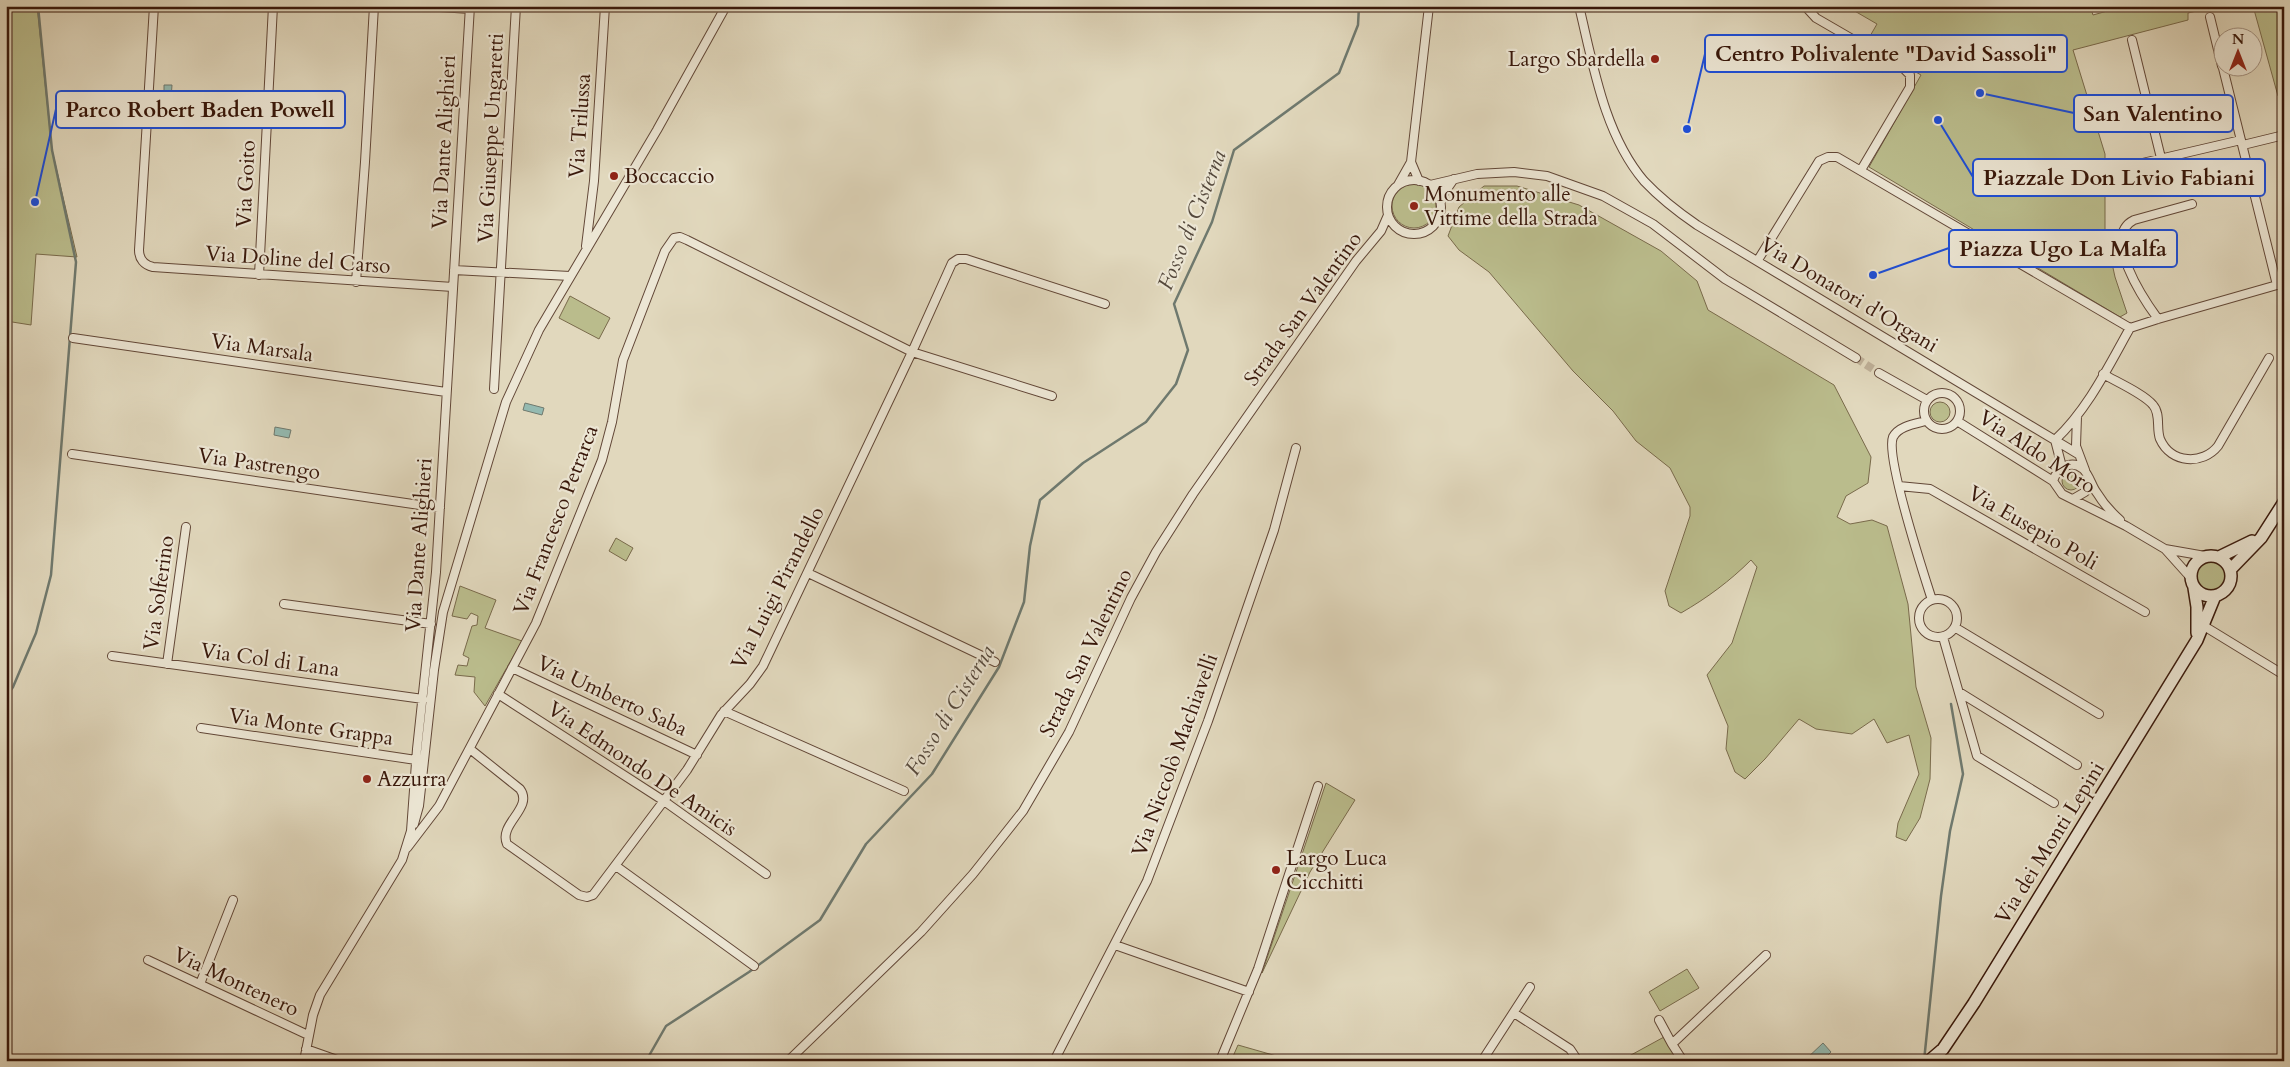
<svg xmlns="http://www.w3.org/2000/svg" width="2290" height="1067" font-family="Cardo,serif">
	<rect width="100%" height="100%" fill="#e1d8bd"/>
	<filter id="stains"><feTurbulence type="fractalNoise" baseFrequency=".004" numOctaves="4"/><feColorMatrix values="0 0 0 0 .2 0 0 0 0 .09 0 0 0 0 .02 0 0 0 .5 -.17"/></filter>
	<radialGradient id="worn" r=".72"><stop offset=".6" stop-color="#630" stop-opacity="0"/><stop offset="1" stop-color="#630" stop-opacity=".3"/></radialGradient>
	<path fill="#babc8c" stroke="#796a4b" d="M 9,6 L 37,6 L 52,150 L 77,257 L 36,254 L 31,325 L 6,321 L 6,80 Z
		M 1846,6 L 2090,6 L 2093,15 L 2125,6 L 2218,6 L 2188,13 L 2188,20 L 2073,50 L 2105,154 L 2105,231 L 2115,277 L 2127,313 L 2120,317 L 1869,167 L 1921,75 L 1866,43 L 1877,24 Z
		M 2253,6 L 2284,6 L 2284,95 L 2278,96 Z
		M1392 206a22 22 0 1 1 44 0a22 22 0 1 1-44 0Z
		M 1484,186 L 1517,186 L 1579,205 L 1661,251 L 1697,281 L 1708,310 L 1834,385 L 1871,457 L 1868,483 L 1846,496 L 1837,517 L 1850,524 L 1872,520 L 1887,526 L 1908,604 L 1916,687 L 1931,738 L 1930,779 L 1920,818 L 1906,841 L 1896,837 L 1898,823 L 1919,774 L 1909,735 L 1887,743 L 1874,719 L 1852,734 L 1816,729 L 1799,719 L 1765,759 L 1745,779 L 1735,772 L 1726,749 L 1728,726 L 1707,675 L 1732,643 L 1757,567 L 1751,560 C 1730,581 1707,598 1681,613 L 1669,606 L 1665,591 L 1690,516 L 1690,507 L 1670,468 L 1636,441 L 1613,411 L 1573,371 L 1489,272 L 1459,250 L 1448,236 L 1459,207 Z
		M 570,296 L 610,318 L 599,339 L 559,318 Z
		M1930 412a10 10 0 1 1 20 0a10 10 0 1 1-20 0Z
		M2062 481a9 9 0 1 1 18 0a9 9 0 1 1-18 0Z
		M 616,538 L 633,548 L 626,561 L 609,551 Z
		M2196 576a15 15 0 1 1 30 0a15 15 0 1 1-30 0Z
		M 460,586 L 496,600 L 485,628 L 522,641 L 485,706 L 474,692 L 475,677 L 455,675 L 458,665 L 467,666 L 469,658 L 463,655 L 472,626 L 477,625 L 478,616 L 471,613 L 467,619 L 452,616 Z
		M 1326,783 L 1355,800 L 1310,872 L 1262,973 Z
		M 1687,969 L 1699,988 L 1660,1011 L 1649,992 Z
		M 1664,1037 L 1679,1061 L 1620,1061 Z
		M 1238,1045 L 1294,1061 L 1231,1061 Z"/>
	<path fill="#94bab1" stroke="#6f796e" d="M 164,85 L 172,85 L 171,99 L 164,98 Z
		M 525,403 L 544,408 L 542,415 L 523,410 Z
		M 275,427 L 291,430 L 289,438 L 274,435 Z
		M 1823,1043 L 1831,1052 L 1822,1061 L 1804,1061 Z"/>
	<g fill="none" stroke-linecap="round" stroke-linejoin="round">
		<path stroke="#6f796e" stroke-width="2.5" d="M 6,697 L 13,687 L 36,633 L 51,575 L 76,262 L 52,150 L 38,6
			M 646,1061 L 666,1026 L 749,972 L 820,920 L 866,844 L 932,774 L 999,667 L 1024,602 L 1030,546 L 1040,500 L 1083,463 L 1146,422 L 1176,384 L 1188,350 L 1174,304 L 1212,222 L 1234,150 L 1339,73 L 1358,25 L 1359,6
			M 1924,1061 L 1941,896 L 1950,831 L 1963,774 L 1951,704"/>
		<path stroke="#bfb199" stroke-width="8" stroke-dasharray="8 4" stroke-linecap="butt" d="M 1856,358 L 1879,373"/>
		<g stroke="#624737" stroke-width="10">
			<path id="street" d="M 154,6 L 139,250 C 139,259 144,265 153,267 L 453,287
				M 424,6 L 470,9
				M 1579,6 C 1593,64 1604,134 1644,181 C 1660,198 1678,212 1697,225 L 2078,454
				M 1805,6 L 1816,18 L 1904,69 L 1910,75 L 1910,87 L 1861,170
				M 2210,17 L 2222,66
				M 2132,40 L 2161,158
				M 2223,68 L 2277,285
				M 2243,145 L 2284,135
				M 1411,162 L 1419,181
				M 2121,168 L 2241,140
				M1387 207a27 27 0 1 1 54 0a27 27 0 1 1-54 0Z
				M 1398,185 L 1411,162 L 1429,6
				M 1430,185 L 1477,174 L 1514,172 L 1547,176 L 1603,196 L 1653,224 L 1725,279 L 1856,358
				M 1440,199 L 1454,179
				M 586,246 L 594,181 L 605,6
				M 1758,260 L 1819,161 L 1828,157 L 1837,157 L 2130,328
				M 454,270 L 570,276
				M 259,275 L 273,6
				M 356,282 L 365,162 L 374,6
				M 2158,319 C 2144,300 2101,236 2134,220 L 2192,204
				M 73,338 L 446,392
				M 1879,373 L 1927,400
				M 2103,374 C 2117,382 2144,394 2153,405 C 2161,414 2156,428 2160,439 C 2171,464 2203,465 2218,446 L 2269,358
				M 494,389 L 516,6
				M1924 411a18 18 0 1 1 36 0a18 18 0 1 1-36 0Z
				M 2077,416 L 2076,446 L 2085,470
				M 1926,421 C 1915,424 1899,426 1893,437 C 1885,456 1924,575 1932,600
				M 1957,421 L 2053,481 L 2062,494 L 2126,526 L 2165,549 L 2191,578
				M 2055,440 C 2088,409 2108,367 2130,328 L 2158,319 L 2284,283
				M 2055,440 L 2062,467
				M 72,454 L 440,508
				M 2053,481 C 2057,468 2071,459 2083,469 C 2089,474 2092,487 2097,493 C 2103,503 2111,512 2120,520
				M 1899,486 L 1930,489 L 2145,612
				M 2073,499 L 2085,492 L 2089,481
				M 2165,549 L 2205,556
				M 808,573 L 995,662
				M1919 618a19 19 0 1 1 38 0a19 19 0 1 1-38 0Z
				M 284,604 L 431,624
				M 2204,626 L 2284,675
				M 1956,628 L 2099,714
				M 1943,637 L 1977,756 L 2054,803
				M 112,656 L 423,699
				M 167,664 L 186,527
				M 512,668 L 697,755
				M 1959,692 L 2077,765
				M 498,694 L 664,801 L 766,874
				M 724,711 L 904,791
				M 201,728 L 416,760
				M 470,749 L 520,789 C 534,808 498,824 507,844 L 579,895 L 587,897 L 593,895 L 687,770 L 721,715 L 750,684 L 763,666 L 912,352 L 952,263 L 958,259 L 966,259 L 1105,304
				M 414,824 L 419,806 L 434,670 L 443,612 L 506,402 L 539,330 L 657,130 L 726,6
				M 407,848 L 439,806 L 536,623 L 602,460 L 612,422 L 623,360 L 665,251 L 674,238 L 680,237 L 687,240 L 912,352 L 1052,396
				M 616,866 L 754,966
				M 1115,945 L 1249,992
				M 148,960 L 308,1035
				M 200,984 L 233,900
				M 1514,1013 L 1570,1049 L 1578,1061
				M 1659,1020 L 1672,1044
				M 306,1049 L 340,1061
				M 304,1061 L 313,1015 L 320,995 L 402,860 L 411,831 L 417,749 L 436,572 L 470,6
				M 788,1061 L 921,932 L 973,874 L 1023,811 L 1069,732 L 1131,598 L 1156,552 L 1193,494 L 1356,261 L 1381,231 L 1388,215
				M 1054,1061 L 1147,881 L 1208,721 L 1274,530 L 1296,448
				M 1220,1061 L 1258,969 L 1318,786
				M 1482,1061 L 1530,987
				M 1683,1061 L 1672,1044 L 1766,955"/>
		</g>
		<g stroke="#38170a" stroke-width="14">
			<path id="secondary" d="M2191 576a20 20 0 1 1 40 0a20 20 0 1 1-40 0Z
				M 2219,557 L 2252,541
				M 2230,570 L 2261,538 L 2284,502
				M 2194,588 L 2197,607 L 2197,633
				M 1929,1061 L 1943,1049 L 1974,1003 L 2197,640 L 2215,596"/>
		</g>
		<use href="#street" stroke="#ece6d4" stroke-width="8"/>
		<use href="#secondary" stroke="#ece6d4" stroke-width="11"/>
	</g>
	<g fill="#8f2418" stroke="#ece6d4" stroke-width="2">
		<circle cx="1655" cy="59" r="5"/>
		<circle cx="614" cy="176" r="5"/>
		<circle cx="1414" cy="206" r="5"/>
		<circle cx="367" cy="779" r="5"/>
		<circle cx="1276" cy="870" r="5"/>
	</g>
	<g text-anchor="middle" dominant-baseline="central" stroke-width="4.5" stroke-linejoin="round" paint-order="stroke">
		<g font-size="21" fill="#38170a" stroke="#ece6d4" text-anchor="start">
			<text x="1645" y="59" text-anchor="end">Largo Sbardella</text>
			<text x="624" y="176">Boccaccio</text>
			<text x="1424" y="194">Monumento alle<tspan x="1424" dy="24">Vittime della Strada</tspan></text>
			<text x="377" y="779">Azzurra</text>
			<text x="1286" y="858">Largo Luca<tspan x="1286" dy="24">Cicchitti</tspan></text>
		</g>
		<g font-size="21" fill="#38170a" stroke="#ece6d4">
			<text transform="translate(580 126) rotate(-86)">Via Trilussa</text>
			<text transform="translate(491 138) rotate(-87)">Via Giuseppe Ungaretti</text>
			<text transform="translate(444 142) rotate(-87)">Via Dante Alighieri</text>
			<text transform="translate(246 184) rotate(-87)">Via Goito</text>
			<text transform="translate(298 260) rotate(4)">Via Doline del Carso</text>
			<text transform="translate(1849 295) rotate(31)">Via Donatori d'Organi</text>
			<text transform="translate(1303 309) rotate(-54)">Strada San Valentino</text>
			<text transform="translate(262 348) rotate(8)">Via Marsala</text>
			<text transform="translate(2037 452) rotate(33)">Via Aldo Moro</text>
			<text transform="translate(259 464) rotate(8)">Via Pastrengo</text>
			<text transform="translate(556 520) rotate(-69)">Via Francesco Petrarca</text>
			<text transform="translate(2033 528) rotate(30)">Via Eusepio Poli</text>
			<text transform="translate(419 545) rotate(-86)">Via Dante Alighieri</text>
			<text transform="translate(778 588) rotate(-63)">Via Luigi Pirandello</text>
			<text transform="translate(159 593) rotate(-82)">Via Solferino</text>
			<text transform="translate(1086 653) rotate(-64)">Strada San Valentino</text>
			<text transform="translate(270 660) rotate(8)">Via Col di Lana</text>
			<text transform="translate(612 696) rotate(25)">Via Umberto Saba</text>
			<text transform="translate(311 727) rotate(8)">Via Monte Grappa</text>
			<text transform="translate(1175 755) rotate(-70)">Via Niccolò Machiavelli</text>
			<text transform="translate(642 769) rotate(34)">Via Edmondo De Amicis</text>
			<text transform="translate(2050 843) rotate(-58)">Via dei Monti Lepini</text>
			<text transform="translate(236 982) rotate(25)">Via Montenero</text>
		</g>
		<g font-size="22" font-style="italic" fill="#54483c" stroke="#ece6d4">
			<text transform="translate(1192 220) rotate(-68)">Fosso di Cisterna</text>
			<text transform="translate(950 710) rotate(-58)">Fosso di Cisterna</text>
		</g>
	</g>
	<path fill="none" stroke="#1d4ed8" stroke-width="2" d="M1687 129L1705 54M35 202L56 109M1980 93L2074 113M1938 120L1973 177M1873 275L1949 248"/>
	<g fill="#1d4ed8" stroke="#ece6d4" stroke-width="2">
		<circle cx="1687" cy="129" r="5"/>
		<circle cx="35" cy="202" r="5"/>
		<circle cx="1980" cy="93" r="5"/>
		<circle cx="1938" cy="120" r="5"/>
		<circle cx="1873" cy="275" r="5"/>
	</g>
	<g fill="#ece6d4" stroke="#1d4ed8" stroke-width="2">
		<rect x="1705" y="35" width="362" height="37" rx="5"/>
		<rect x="56" y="91" width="289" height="37" rx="5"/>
		<rect x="2074" y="95" width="159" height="37" rx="5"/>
		<rect x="1973" y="159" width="292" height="37" rx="5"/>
		<rect x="1949" y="230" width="228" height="37" rx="5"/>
	</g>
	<g font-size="22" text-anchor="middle" font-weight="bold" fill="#38170a">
		<text x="1886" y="61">Centro Polivalente "David Sassoli"</text>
		<text x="200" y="117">Parco Robert Baden Powell</text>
		<text x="2153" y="121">San Valentino</text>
		<text x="2119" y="185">Piazzale Don Livio Fabiani</text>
		<text x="2063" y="256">Piazza Ugo La Malfa</text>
	</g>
	<rect width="2290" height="1067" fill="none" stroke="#e1d8bd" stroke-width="25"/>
	<rect x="8" y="8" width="2275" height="1052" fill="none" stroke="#38170a" stroke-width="2.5"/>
	<rect x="12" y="12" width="2265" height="1042" fill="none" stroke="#38170a"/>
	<g transform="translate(2238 52)"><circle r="24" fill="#ece6d4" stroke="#a49383"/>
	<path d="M0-4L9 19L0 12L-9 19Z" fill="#8f2418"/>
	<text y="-8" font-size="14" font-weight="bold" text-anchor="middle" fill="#38170a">N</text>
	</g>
	<rect width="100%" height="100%" filter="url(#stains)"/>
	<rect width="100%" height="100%" fill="url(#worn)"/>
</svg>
